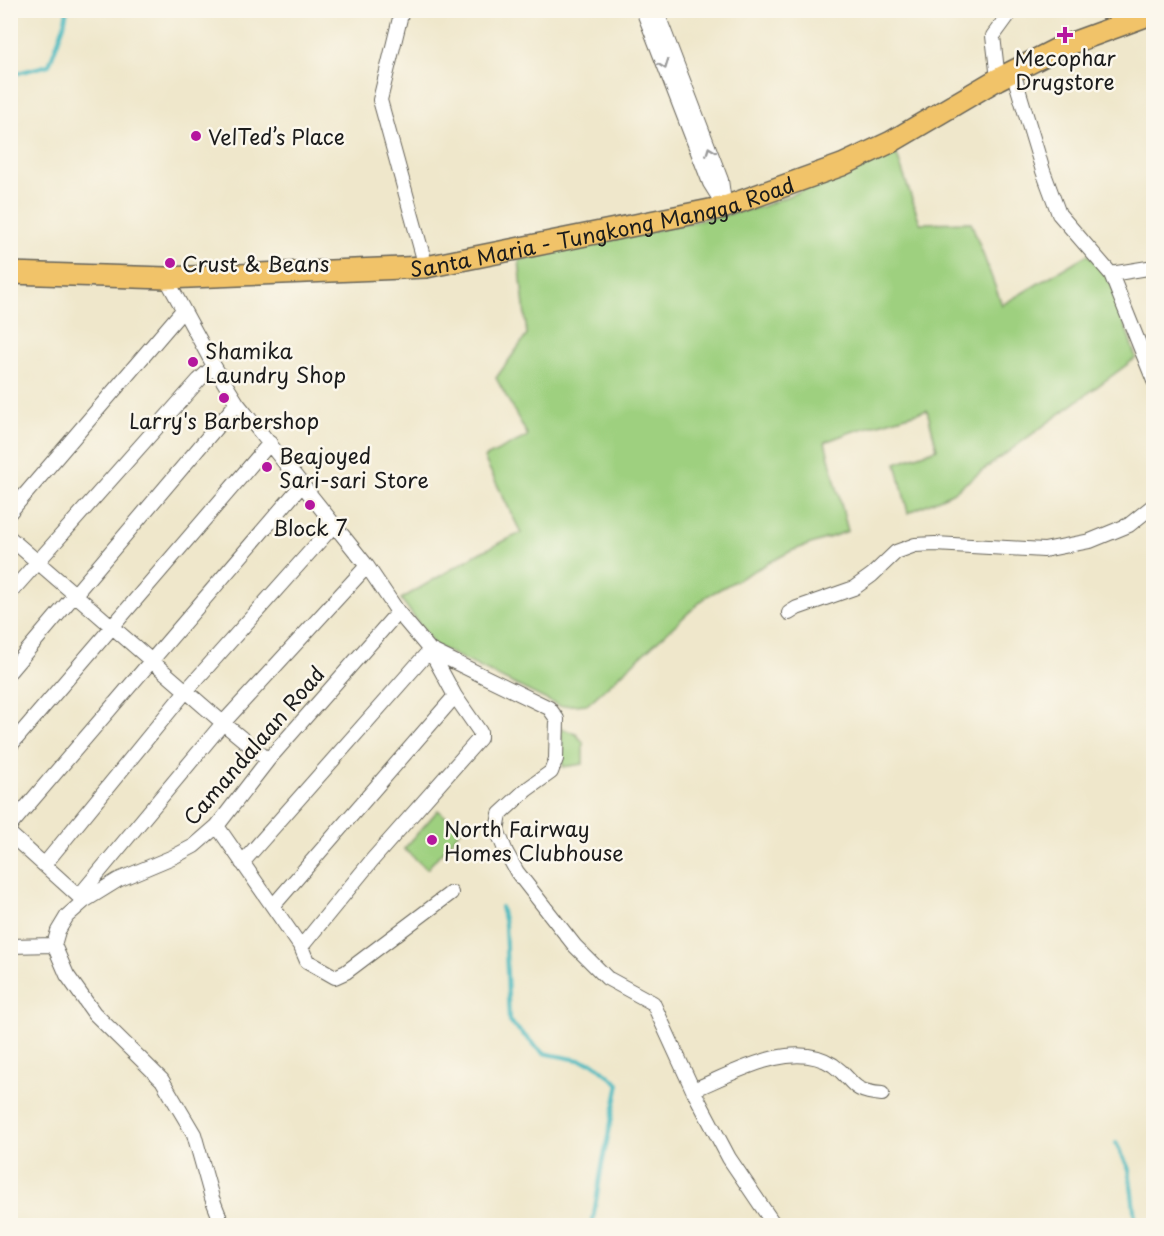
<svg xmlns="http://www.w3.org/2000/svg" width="1164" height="1236" font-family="'Playpen Sans',sans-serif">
	<rect width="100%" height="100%" fill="#fbf7ec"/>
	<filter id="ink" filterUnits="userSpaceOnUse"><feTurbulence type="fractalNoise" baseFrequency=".0167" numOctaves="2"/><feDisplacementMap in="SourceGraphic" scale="12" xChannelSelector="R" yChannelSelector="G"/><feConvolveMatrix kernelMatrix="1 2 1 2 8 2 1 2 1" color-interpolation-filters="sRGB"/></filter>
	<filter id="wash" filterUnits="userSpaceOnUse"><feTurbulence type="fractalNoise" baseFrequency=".008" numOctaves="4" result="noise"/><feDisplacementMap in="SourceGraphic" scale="24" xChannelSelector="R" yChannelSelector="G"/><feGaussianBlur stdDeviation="1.35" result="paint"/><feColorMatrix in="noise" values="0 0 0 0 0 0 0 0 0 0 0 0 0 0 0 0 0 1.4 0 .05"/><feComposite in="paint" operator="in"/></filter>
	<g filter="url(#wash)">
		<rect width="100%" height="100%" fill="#efe7cb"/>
		<path fill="#9ed07f" stroke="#5d764e" stroke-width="1.5" d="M 896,152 L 920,223 L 971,222 L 1002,305 L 1088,254 L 1110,280 L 1136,358 L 952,493 L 908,513 L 896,463 L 937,449 L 927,410 L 851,432 L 825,442 L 848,531 L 791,551 L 707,596 L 588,704 L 559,706 L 434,645 L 401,599 L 479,553 L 521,533 L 484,458 L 528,436 L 496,378 L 527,335 L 519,260 L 761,207 Z
			M 561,728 L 576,734 L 583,742 L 583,764 L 563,767 Z
			M 438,810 L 461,830 L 427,869 L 404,849 Z"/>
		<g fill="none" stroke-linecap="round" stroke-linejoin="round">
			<path stroke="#4bbac0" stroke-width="4" d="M 10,75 L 49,65 L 64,25 L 67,10
				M 501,907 L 505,924 L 509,1021 L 543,1053 L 594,1063 L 619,1084 L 602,1165 L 592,1226
				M 1116,1143 L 1129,1169 L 1136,1226"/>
		</g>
	</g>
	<g filter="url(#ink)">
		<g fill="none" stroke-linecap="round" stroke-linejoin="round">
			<g stroke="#666359" stroke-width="16">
				<path id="minor" d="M 402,10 L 380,100 L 426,267
					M 643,10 L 710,183 L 725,207
					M 656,10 L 721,180 L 724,202
					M 1114,10 L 1119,25
					M 1013,72 L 1043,171 L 1059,214 L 1111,274 L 1154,381
					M 998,79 L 993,36 L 1012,10
					M 1111,274 L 1154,267
					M 166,278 L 214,366 L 237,403 L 367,566 L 398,612 L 430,650 L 455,696 L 480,732 L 480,738 L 373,859 L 301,947
					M 10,512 L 183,310
					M 10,538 L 223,723 L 268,760
					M 10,593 L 199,380 L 214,366
					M 789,613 L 797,608 L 854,588 L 872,575 L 896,552 L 915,545 L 935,544 L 1044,550 L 1090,541 L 1129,525 L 1154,505
					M 430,650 L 549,708 L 557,719 L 556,759 L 551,772 L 526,790 L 500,814 L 497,830 L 506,852 L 517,872 L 575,946 L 607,978 L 653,1003 L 693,1090 L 729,1158 L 775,1226
					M 10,671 L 237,403
					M 10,746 L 270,443
					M 10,826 L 301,486
					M 217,826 L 301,947 L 307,961 L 335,977 L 346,972 L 451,893
					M 10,834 L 84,901
					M 242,863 L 430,650
					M 44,865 L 186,691 L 333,526
					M 79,896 L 223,723 L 367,566
					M 273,906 L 455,696
					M 10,946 L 54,945
					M 693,1090 C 732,1074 792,1038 833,1065 C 856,1081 848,1091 882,1094
					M 223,1226 L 212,1198 L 194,1134 L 162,1080 L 94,1013 L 67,975 L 54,945 L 58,931 L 67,916 L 84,901 L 118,880 L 175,856 L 194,846 L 217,826 L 268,760 L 398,612"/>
			</g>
			<g stroke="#666359" stroke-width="24">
				<g id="primary">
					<path id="s1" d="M 10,273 L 166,278 L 426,267 L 725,207 L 842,165 L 891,142 L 998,79 L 1061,47 L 1154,13"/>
				</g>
			</g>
			<use href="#minor" stroke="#fff" stroke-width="14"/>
			<use href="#primary" stroke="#f1c369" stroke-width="21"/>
		</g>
		<defs><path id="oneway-chevron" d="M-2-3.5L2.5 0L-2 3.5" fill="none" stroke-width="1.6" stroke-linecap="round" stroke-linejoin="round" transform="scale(1.5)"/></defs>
		<g stroke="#999">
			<use href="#oneway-chevron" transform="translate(664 65) rotate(69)"/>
			<use href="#oneway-chevron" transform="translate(710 151) rotate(-111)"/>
		</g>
	</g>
	<g fill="#b5179e" stroke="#fbf7ec" stroke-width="2">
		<path d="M1062 26h6v6h6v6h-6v6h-6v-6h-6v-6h6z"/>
		<circle cx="196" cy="136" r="6"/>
		<circle cx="170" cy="263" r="6"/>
		<circle cx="193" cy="362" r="6"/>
		<circle cx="224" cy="398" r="6"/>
		<circle cx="267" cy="467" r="6"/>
		<circle cx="310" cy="505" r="6"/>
		<circle cx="432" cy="840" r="6"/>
	</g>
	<g text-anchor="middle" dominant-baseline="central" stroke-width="5" stroke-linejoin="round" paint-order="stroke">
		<g font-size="21" fill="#1c1c1c" stroke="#fbf7ec" text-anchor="start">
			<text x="1065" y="57" text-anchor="middle">Mecophar<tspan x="1065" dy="24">Drugstore</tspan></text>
			<text x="208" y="136">VelTed’s Place</text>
			<text x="182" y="263">Crust &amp; Beans</text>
			<text x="205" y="350">Shamika<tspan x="205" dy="24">Laundry Shop</tspan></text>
			<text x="224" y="420" text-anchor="middle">Larry's Barbershop</text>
			<text x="279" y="455">Beajoyed<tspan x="279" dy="24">Sari-sari Store</tspan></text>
			<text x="310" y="527" text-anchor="middle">Block 7</text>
			<text x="444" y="828">North Fairway<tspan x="444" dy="24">Homes Clubhouse</tspan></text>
		</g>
		<g font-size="21" fill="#1c1c1c" stroke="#fbf7ec">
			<text stroke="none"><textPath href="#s1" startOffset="597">Santa Maria - Tungkong Mangga Road</textPath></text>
			<text transform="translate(253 745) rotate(-49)">Camandalaan Road</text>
		</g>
	</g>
	<rect width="1164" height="1236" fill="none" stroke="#fbf7ec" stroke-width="36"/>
</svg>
